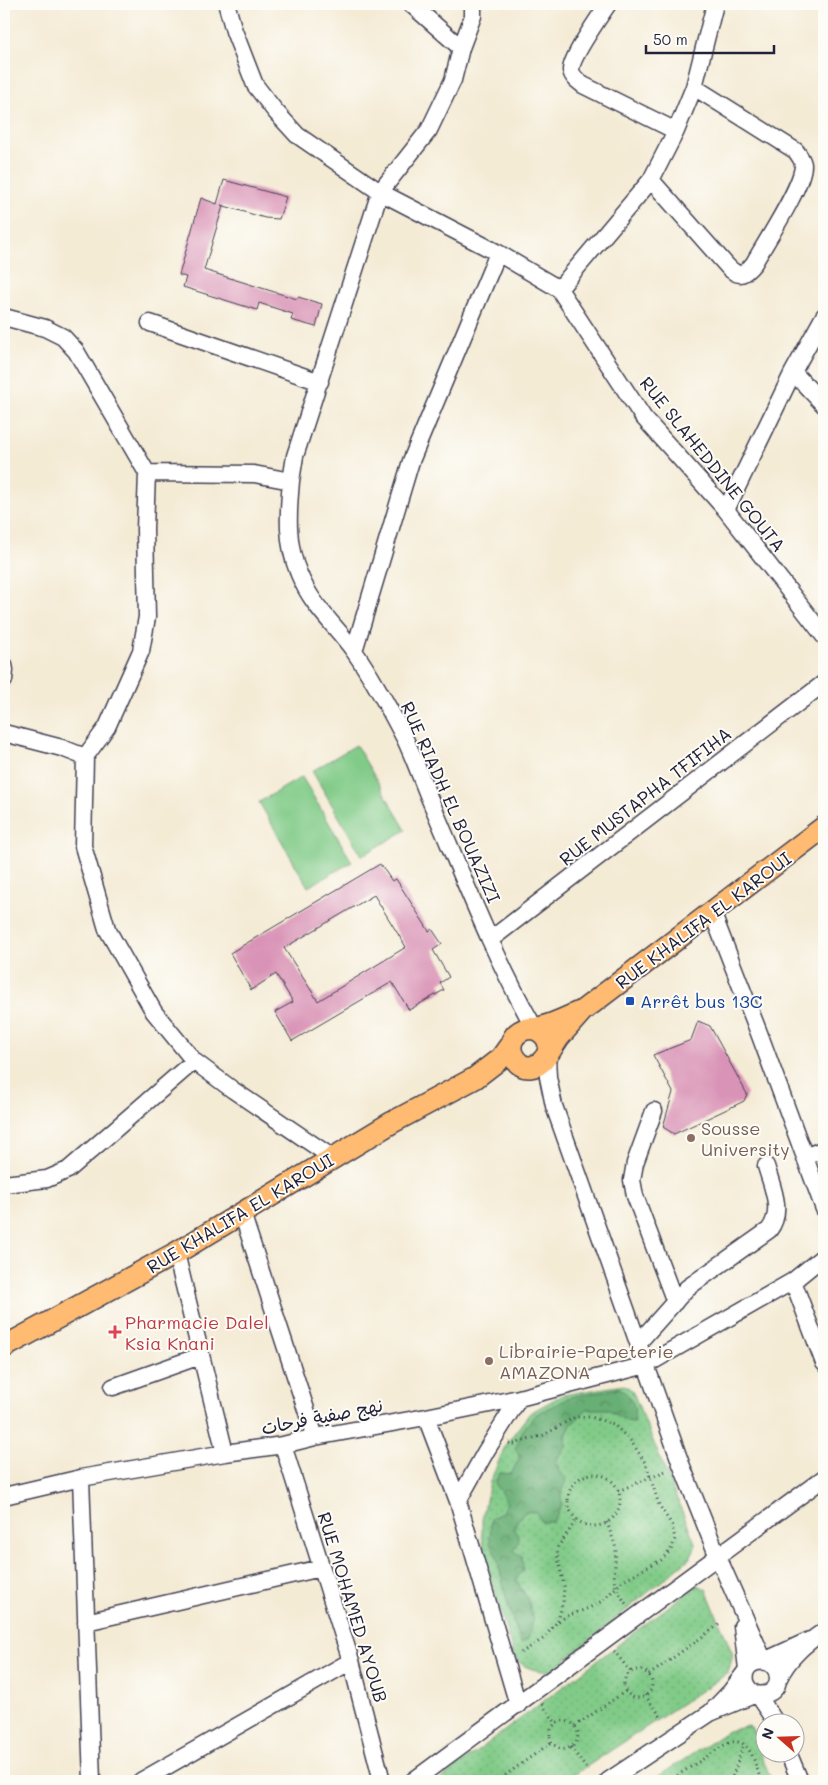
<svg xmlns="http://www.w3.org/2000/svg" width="828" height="1785" font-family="Mali,'Playpen Sans Arabic',sans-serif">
	<defs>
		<pattern id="grass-dots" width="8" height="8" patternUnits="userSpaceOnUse" patternTransform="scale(1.25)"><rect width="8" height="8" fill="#81cb88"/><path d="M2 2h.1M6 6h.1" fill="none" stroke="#6fae76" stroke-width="1.8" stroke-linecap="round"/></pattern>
		<pattern id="forest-crowns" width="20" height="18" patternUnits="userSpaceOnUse" patternTransform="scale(1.25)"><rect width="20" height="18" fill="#68af74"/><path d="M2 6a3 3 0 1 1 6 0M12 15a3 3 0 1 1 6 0" fill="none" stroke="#558e60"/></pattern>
	</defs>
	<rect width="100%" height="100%" fill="#fdfcf7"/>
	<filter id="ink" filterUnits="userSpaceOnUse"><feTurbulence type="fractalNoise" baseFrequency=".02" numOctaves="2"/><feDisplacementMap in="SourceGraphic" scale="10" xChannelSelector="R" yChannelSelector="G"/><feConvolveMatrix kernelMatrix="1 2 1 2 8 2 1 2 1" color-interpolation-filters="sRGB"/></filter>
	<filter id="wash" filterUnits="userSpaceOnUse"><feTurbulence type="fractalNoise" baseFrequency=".0096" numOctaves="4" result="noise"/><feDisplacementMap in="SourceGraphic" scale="20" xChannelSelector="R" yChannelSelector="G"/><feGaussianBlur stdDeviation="1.12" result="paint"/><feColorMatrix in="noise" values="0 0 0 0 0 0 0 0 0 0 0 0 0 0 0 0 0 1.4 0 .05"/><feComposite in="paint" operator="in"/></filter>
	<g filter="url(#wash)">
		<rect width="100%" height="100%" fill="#f4ebd5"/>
		<path fill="url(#grass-dots)" stroke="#527662" d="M 624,1385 L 632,1390 L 696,1545 L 690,1558 L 558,1666 L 550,1672 C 533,1670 525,1669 514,1657 L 485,1558 L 482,1536 L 482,1519 L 490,1482 L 506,1444 L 530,1413 L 562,1395 Z
			M 697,1585 L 706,1589 L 733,1655 L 728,1673 L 565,1781 L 438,1781 Z
			M 749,1726 L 760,1739 L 757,1746 L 772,1781 L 651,1781 L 728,1731 Z"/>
		<path fill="url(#forest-crowns)" stroke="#456858" d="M 620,1388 C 633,1399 636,1405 634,1422 L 626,1421 L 608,1409 L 587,1409 L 571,1425 L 566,1436 L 566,1446 L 557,1459 L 559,1472 L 567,1479 L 561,1495 L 562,1505 L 553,1522 L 542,1522 L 535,1511 L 525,1512 L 517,1521 L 514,1530 C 522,1539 519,1541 514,1551 L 522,1556 L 523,1570 L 516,1579 L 529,1602 L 533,1622 L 528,1639 L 521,1643 L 508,1606 L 497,1557 L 490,1543 L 491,1519 L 501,1513 L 507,1503 L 495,1483 L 500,1473 L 511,1474 L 520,1457 L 515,1449 L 523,1430 L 535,1415 L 570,1397 Z"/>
		<path fill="#81cb88" stroke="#527662" d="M 356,745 L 406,830 L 362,856 L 312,771 Z
			M 302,777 L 352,862 L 308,887 L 259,802 Z"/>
		<g id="blocks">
			<path fill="#d993b6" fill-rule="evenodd" d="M 224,180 L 286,197 L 279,219 L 265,218 L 221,205 L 223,206 L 204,270 L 297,299 L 298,297 L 322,304 L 316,327 L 291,320 L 293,314 L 259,303 L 257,310 L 183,287 L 186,277 L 179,275 L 201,198 L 217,204 Z
				M 380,864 L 392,881 L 396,879 L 429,931 L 432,929 L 442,944 L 433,950 L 449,977 L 440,983 L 444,990 L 409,1010 L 392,982 L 292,1041 L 275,1012 L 293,1002 L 276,974 L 251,990 L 230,953 ZM 374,895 L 406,947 L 318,1001 L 284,948 Z
				M 698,1021 L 710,1026 L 747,1094 L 744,1101 L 740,1103 L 674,1134 L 663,1127 L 673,1092 L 653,1055 L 691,1040 Z"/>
		</g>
	</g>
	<g filter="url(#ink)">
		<use href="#blocks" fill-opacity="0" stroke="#424052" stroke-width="1"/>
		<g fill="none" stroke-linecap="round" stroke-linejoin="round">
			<g stroke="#424052" stroke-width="19">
				<path id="minor" d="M 411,4 L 461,48
					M 608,4 C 600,16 571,57 571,70 C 572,77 578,81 583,85 L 676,131
					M 227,6 L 234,31 L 255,85 L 275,111 L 297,135 L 380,192 L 429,130 L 453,80 L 461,48 L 473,16 L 473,4
					M 651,180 L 728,267 C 740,279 745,274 754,263 C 765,243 803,186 803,165 C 803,160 799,156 796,151 L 694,87
					M 559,289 L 643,417 L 726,510 L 824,636
					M 4,317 L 45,328 L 63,337 L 76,351 L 147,473 L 254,474 L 291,481 C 288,514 286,544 299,574 C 313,608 334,623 354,651 C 373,678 390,710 405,739 C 415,760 422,781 431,802 C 464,879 494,957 535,1029
					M 150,323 L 320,382
					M 793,372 L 824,405
					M 147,473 L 145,529 L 147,617 L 141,651 L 107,727 L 85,757 L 83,846 L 107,929 L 154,1012 L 194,1061 L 233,1090 L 333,1158
					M 291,481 L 295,456 L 380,192 L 498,253 L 559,289 L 651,180 L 676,131 L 694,87 L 715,4
					M 726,510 L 793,372 L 824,316
					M 354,651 L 411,461 L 498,253
					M 4,665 L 5,670 L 4,680
					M 4,733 L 62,748 L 85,757
					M 712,912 L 759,1033 L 824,1209
					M 490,940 L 824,683
					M 547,1057 L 548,1077 L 554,1106 L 681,1464 L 718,1557 L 764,1661 L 810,1640
					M 654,1111 L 635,1163 L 632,1180 L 635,1196 L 675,1302
					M 805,1157 L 824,1149
					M 4,1184 L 47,1179 L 68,1170 L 194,1061
					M 242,1213 L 315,1437
					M 176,1253 L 225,1453
					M 824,1256 L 793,1281 L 824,1363
					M 639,1342 L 687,1288 L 769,1230 C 784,1211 772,1187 766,1166
					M 113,1387 L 200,1356
					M 426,1417 L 458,1501 L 518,1705
					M 283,1445 L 351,1661 L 382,1781
					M 81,1478 L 92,1781
					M 4,1496 L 81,1478 L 225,1453 L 283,1445 L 315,1437 L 426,1417 L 519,1398 L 646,1365 L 793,1281
					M 458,1501 L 486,1451 L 519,1398
					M 86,1622 L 321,1568
					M 742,1626 L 747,1669
					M 779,1678 C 789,1657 805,1644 824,1631
					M 710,1713 L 756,1694 C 786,1700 784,1657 758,1662 C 753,1663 748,1666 746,1671 C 744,1675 744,1682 747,1686 C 749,1691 754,1692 758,1696 C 764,1705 770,1713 775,1722
					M 788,1752 L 800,1781
					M 141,1781 L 351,1661
					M 413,1781 L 824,1478
					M 608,1781 L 710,1713 L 731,1691 L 746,1671"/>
			</g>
			<g stroke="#424052" stroke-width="24">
				<path id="major" d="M 535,1029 C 569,1044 532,1084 515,1059 C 511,1054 510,1047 512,1041 C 514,1036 518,1032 523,1030 C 528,1028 533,1029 538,1028 C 552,1025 564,1019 577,1013
					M 548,1054 L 559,1037 L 582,1011 L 824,827
					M 4,1347 L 176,1253 L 391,1123 L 475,1078 L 501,1058 L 511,1044"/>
			</g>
			<path stroke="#424052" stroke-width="3" stroke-dasharray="1 4" stroke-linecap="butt" d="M 509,1443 L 514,1444 L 544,1435 L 575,1417 L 591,1417 L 613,1424 L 631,1441 L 646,1464 L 659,1505 L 672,1525 L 675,1539 L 671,1550 L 661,1560 L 625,1579 L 602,1601 L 589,1608 L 567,1616 L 557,1622 L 543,1639 L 519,1654
				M568 1500a26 26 0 1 1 52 0a26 26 0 1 1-52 0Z
				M 618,1491 L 668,1470
				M 607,1522 L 616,1548 L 614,1580 L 616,1588 L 626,1604
				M 558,1621 L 563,1601 L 564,1586 L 557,1554 L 558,1547 L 577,1519
				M 614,1651 L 631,1672
				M624 1684a14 14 0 1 1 28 0a14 14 0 1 1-28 0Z
				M 649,1675 L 720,1624
				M 645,1695 L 661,1717
				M 542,1704 L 556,1723
				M550 1735a14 14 0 1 1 28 0a14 14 0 1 1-28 0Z
				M 575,1726 L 626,1691
				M 571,1747 L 586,1768
				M 497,1781 L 552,1742
				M 669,1781 L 726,1744 C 750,1733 755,1764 761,1781
				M 731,1781 L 744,1743"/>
			<use href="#minor" stroke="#fff" stroke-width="16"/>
			<use href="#major" stroke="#febb71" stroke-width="21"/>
		</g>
	</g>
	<rect fill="#1a4fb4" stroke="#fdfcf7" stroke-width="2" x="625" y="996" width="10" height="10" rx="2.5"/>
	<g fill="#8d6e63" stroke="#fdfcf7" stroke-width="2">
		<circle cx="691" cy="1138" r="5"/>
		<circle cx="489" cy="1361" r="5"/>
	</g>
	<path fill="#e0444e" stroke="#fdfcf7" stroke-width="2" d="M112.5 1324.5h5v5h5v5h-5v5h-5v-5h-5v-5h5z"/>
	<g text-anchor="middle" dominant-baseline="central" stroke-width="4" stroke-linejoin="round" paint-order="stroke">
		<g font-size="18" fill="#22223b" stroke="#fdfcf7">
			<text transform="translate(713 464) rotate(51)">RUE SLAHEDDINE GOUTA</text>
			<text transform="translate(645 796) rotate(-38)">RUE MUSTAPHA TFIFIHA</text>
			<text transform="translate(451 802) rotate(66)">RUE RIADH EL BOUAZIZI</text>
			<text transform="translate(703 920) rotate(-37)">RUE KHALIFA EL KAROUI</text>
			<text transform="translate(240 1213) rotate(-31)">RUE KHALIFA EL KAROUI</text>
			<text transform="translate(322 1416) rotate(-11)">نهج صفية فرحات</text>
			<text transform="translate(353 1607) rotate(73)">RUE MOHAMED AYOUB</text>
		</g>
		<g font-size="18" fill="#164399" stroke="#fdfcf7" text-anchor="start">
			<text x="640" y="1001">Arrêt bus 13C</text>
		</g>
		<g font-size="18" fill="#785e54" stroke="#fdfcf7" text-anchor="start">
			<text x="701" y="1128">Sousse<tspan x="701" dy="21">University</tspan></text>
			<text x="499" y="1351">Librairie-Papeterie<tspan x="499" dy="21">AMAZONA</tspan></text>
		</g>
		<g font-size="18" fill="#be3a42" stroke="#fdfcf7" text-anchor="start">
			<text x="125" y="1322">Pharmacie Dalel<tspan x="125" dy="21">Ksia Knani</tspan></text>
		</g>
	</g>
	<rect width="828" height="1785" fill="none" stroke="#fdfcf7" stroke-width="20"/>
	<g transform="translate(780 1738) rotate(290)"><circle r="24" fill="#fdfcf7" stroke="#a5a5ac"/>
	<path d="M0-4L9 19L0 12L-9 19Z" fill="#c8321e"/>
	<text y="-8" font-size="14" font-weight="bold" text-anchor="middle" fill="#22223b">N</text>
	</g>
	<path d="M646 45v8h128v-8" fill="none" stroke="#22223b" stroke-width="2.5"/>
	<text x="653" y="45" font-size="15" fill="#22223b" stroke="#fdfcf7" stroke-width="4" paint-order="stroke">50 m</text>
</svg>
